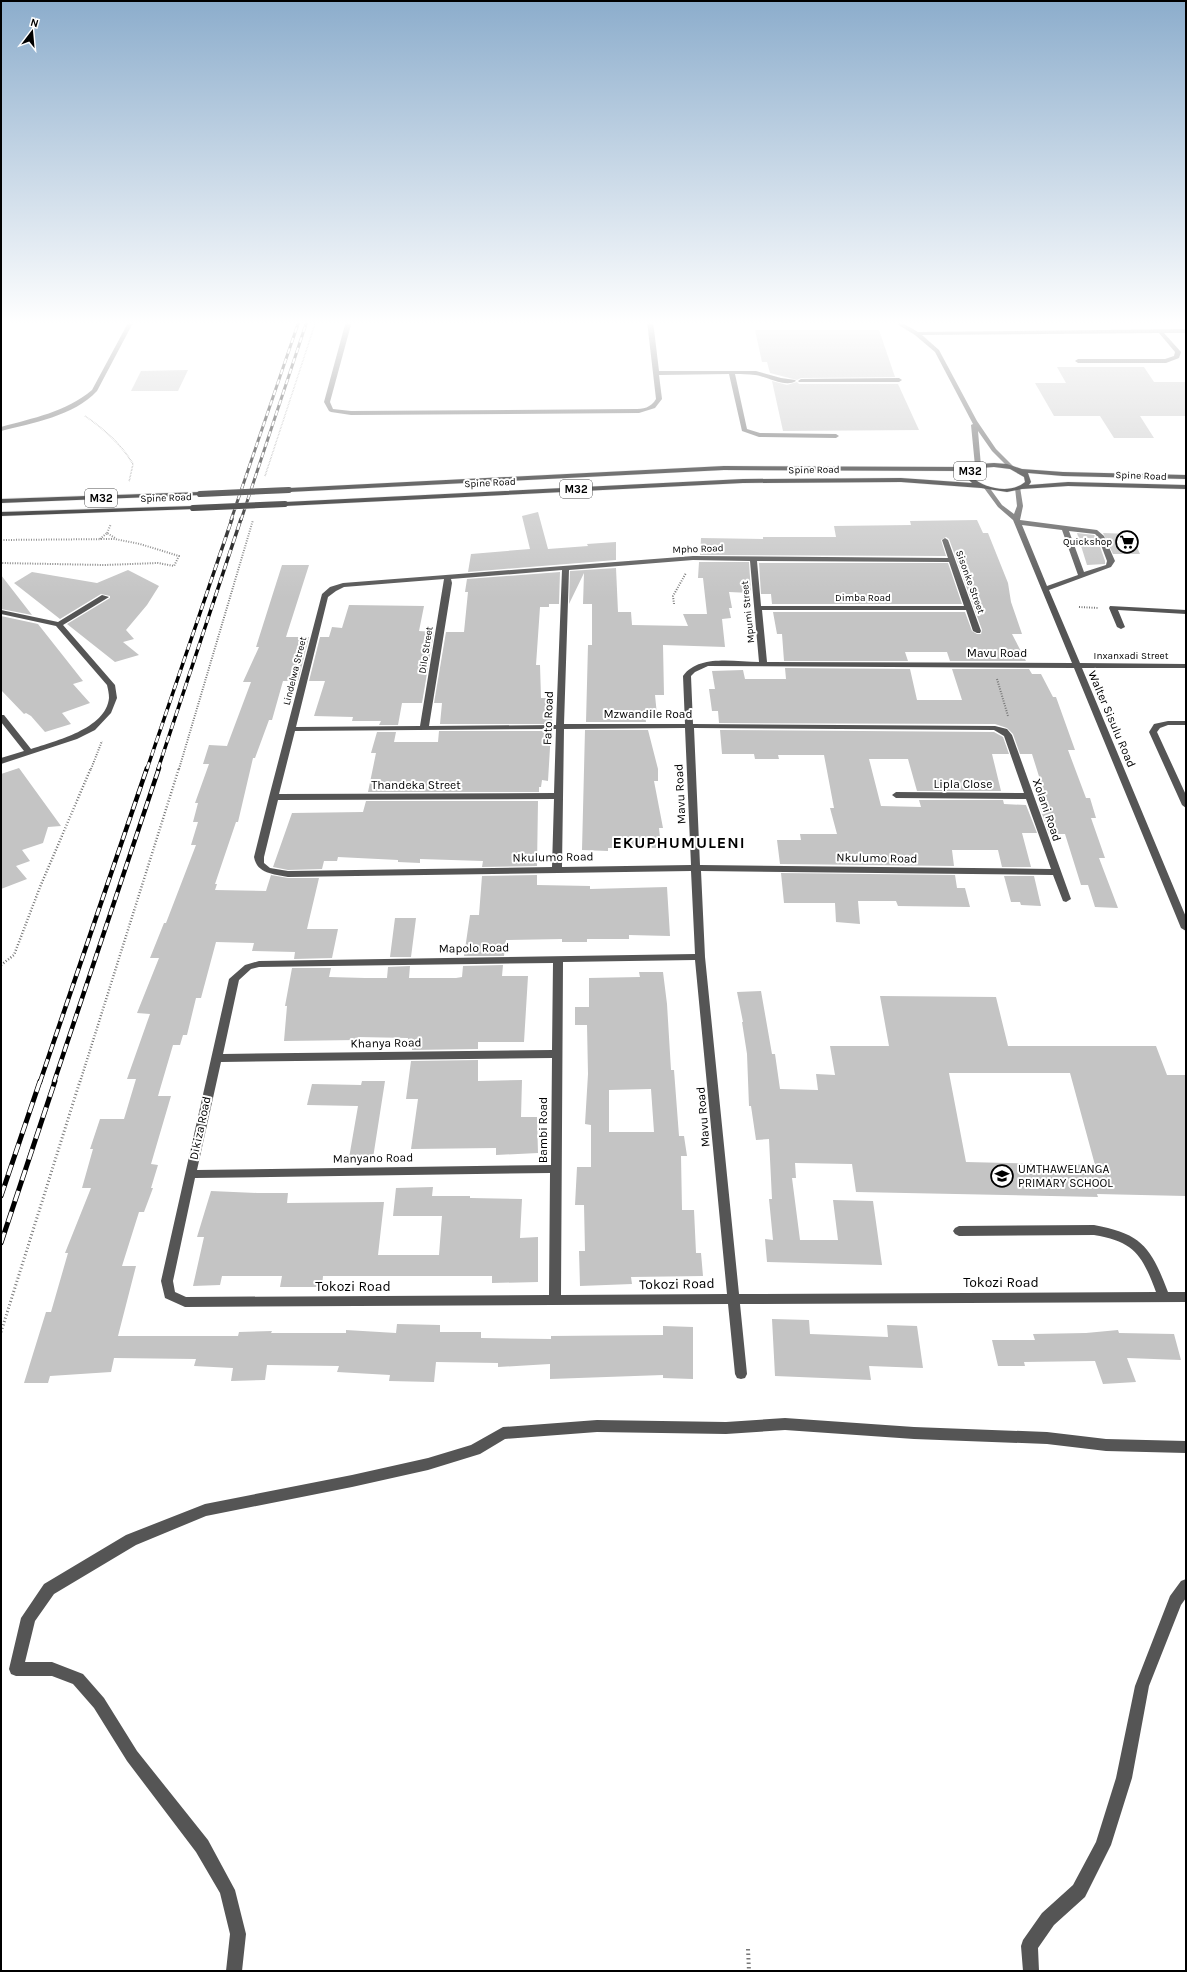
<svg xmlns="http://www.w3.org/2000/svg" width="1187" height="1972" font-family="Karla,sans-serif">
	<rect width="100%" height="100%" fill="#fff"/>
	<path fill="#c4c4c4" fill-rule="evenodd" d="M 755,330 L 879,330 L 895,377 L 801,378 L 797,380 L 770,373 L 767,362 L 762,362 Z
		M 1057,367 L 1144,367 L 1154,382 L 1186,382 L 1186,416 L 1140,416 L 1154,438 L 1114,438 L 1100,416 L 1054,416 L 1035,383 L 1066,383 Z
		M 188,370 L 178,391 L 131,391 L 141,371 Z
		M 772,381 L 787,385 L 797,382 L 799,384 L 898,384 L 919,430 L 783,431 Z
		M 538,512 L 548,549 L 588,546 L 587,544 L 616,542 L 616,560 L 468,572 L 471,554 L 530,549 L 522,516 Z
		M 977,520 L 983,533 L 988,533 L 1008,583 L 1011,602 L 1022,634 L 1012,634 L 1026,661 L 950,661 L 947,652 L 905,652 L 908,661 L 784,661 L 782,634 L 777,634 L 773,612 L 965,612 L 972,631 L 977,634 L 981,634 L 982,630 L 949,539 L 946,537 L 941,540 L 946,556 L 700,555 L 701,538 L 763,539 L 763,537 L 836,537 L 834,526 L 911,525 L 910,521 Z
		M 1077,533 L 1094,535 L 1097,538 L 1105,561 L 1105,564 L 1087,565 Z
		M 1103,533 L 1131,534 L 1140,554 L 1113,554 Z
		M 699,562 L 749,562 L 751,593 L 729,592 L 732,608 L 729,608 L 731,618 L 722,619 L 725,647 L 663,645 L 664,695 L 655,695 L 657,715 L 645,715 L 646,722 L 586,722 L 588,645 L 592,645 L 592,604 L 583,604 L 584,573 L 569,604 L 570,571 L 616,568 L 618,612 L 631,612 L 632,625 L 688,626 L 683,614 L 707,614 L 703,578 L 698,578 Z
		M 759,563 L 948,563 L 962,604 L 772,604 L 771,594 L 761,594 Z
		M 282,565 L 309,565 L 286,637 L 309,637 L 298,681 L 283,681 L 272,720 L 269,720 L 255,758 L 253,758 L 238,822 L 236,822 L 215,884 L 217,884 L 215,890 L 266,891 L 271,875 L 288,878 L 319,878 L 307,929 L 338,929 L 332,958 L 294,959 L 295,952 L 252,951 L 254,943 L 216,942 L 201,998 L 196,998 L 187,1035 L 183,1035 L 180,1045 L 173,1045 L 158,1096 L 171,1096 L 151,1164 L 158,1165 L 151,1188 L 153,1188 L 144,1212 L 139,1212 L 122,1266 L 136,1266 L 118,1336 L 238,1336 L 239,1332 L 272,1331 L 271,1333 L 346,1333 L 346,1330 L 396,1333 L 397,1324 L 440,1325 L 440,1332 L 481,1332 L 481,1338 L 551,1339 L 551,1336 L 663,1335 L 663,1326 L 693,1327 L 693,1379 L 663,1378 L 663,1375 L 550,1379 L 550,1364 L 498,1367 L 498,1363 L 436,1362 L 434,1382 L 389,1381 L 390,1375 L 337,1372 L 339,1366 L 267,1365 L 265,1380 L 231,1381 L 233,1368 L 194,1366 L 196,1359 L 114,1358 L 111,1372 L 50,1376 L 48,1383 L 24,1383 L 46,1312 L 51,1312 L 68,1253 L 65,1253 L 91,1188 L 82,1188 L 93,1149 L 90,1149 L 100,1119 L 124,1119 L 136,1079 L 127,1079 L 150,1014 L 137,1013 L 159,958 L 150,958 L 164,923 L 166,923 L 196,845 L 191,845 L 198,822 L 193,822 L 198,803 L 195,803 L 209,764 L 203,764 L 209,745 L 227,746 L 251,682 L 243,682 L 259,647 L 256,647 Z
		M 128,570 L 159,586 L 147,605 L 126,630 L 134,639 L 123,642 L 139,655 L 115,662 L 67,624 L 110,598 L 110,596 L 101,594 L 60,619 L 14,583 L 32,572 L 97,583 Z
		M 560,572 L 559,604 L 549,604 L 549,607 L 540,607 L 536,665 L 540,665 L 541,698 L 553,698 L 552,724 L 440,724 L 442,703 L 434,703 L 446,632 L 464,632 L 468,592 L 465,592 L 467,579 Z
		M 1,575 L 32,615 L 1,609 Z
		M 349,605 L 424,606 L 419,631 L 434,632 L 422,703 L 402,703 L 398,725 L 379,725 L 381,721 L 352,721 L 353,717 L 314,716 L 325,681 L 309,681 L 320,637 L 329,637 L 332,627 L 342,628 Z
		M 1,616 L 38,624 L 83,681 L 73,684 L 90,703 L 62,713 L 71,724 L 45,732 L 31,716 L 26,713 L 24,714 L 1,690 Z
		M 785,668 L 910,669 L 917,700 L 962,700 L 952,669 L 1029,669 L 1032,674 L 1041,674 L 1053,697 L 1056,697 L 1075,750 L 1068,750 L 1086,798 L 1090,798 L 1096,818 L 1091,818 L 1105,858 L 1099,858 L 1118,908 L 1095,907 L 1088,885 L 1081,885 L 1065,834 L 1049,834 L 1039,805 L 1048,805 L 1032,754 L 1020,754 L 1013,734 L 1007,728 L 995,724 L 719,723 L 718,711 L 712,711 L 709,689 L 715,689 L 712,671 L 743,670 L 745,679 L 786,679 Z
		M 585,730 L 648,730 L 658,769 L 658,781 L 654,781 L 663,828 L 659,828 L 661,848 L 608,848 L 608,851 L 582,850 Z
		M 720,730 L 994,732 L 1003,737 L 1009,754 L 992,754 L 1001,791 L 917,791 L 908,759 L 869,759 L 881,806 L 921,807 L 919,800 L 1003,800 L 1004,804 L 1026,805 L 1037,833 L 1022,833 L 1031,867 L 1002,867 L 998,850 L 952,850 L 954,866 L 780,864 L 777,840 L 801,840 L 800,834 L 837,834 L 830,808 L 834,808 L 824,755 L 778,755 L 779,759 L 755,759 L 754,754 L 722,754 Z
		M 439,731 L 551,731 L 548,781 L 542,780 L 541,787 L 539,787 L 539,792 L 368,792 L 376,753 L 371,753 L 377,732 L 396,732 L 394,742 L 438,742 Z
		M 19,768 L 61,826 L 48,827 L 43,843 L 22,850 L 30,861 L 16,866 L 27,879 L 1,889 L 1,774 Z
		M 366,801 L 538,801 L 537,866 L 482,867 L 483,861 L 420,859 L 420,863 L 398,862 L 398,860 L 338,857 L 337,861 L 324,861 L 322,869 L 288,870 L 273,867 L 292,813 L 363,812 Z
		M 781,873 L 955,875 L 957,888 L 965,888 L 970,907 L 898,906 L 896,901 L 858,901 L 860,924 L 836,922 L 835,903 L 784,903 Z
		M 537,875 L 537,885 L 590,886 L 590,889 L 667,887 L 670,936 L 629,935 L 629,939 L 587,939 L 587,942 L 562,942 L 562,939 L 506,940 L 504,956 L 464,956 L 470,915 L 479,915 L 482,876 Z
		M 1004,876 L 1034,876 L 1041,906 L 1021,905 L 1020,902 L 1011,902 Z
		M 395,918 L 416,918 L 411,957 L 390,957 Z
		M 503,965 L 502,976 L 528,976 L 524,1042 L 478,1042 L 478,1049 L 412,1050 L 412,1046 L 407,1046 L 408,1038 L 358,1037 L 357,1040 L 284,1041 L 287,1006 L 285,1006 L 292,968 L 331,968 L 329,977 L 365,978 L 387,978 L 388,967 L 410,966 L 409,978 L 456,978 L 462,977 L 463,966 Z
		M 639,972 L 663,972 L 667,1004 L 671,1070 L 674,1070 L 679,1136 L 684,1136 L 687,1156 L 681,1156 L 682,1210 L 694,1210 L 696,1253 L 701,1253 L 703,1276 L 631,1277 L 632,1284 L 580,1286 L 579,1251 L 585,1251 L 584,1205 L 575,1205 L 577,1167 L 591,1167 L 591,1125 L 585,1124 L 588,1074 L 587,1025 L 575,1025 L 575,1007 L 589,1007 L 589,978 L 640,977 ZM 651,1089 L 654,1132 L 609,1132 L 609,1090 Z
		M 761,991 L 772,1054 L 775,1054 L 780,1089 L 818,1090 L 816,1074 L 835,1075 L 830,1046 L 889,1046 L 880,996 L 996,997 L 1008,1046 L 1156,1046 L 1167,1075 L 1186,1075 L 1186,1196 L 1097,1194 L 1098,1197 L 856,1192 L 852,1164 L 795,1163 L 796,1178 L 792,1178 L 800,1240 L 838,1240 L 833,1200 L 873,1201 L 882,1265 L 767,1262 L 765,1239 L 773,1240 L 769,1199 L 772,1199 L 769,1139 L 756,1140 L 751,1106 L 749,1106 L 747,1054 L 742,1022 L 743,1022 L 737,992 ZM 949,1073 L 1070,1073 L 1095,1165 L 966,1162 Z
		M 478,1060 L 478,1081 L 522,1080 L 521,1117 L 537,1117 L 538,1153 L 496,1155 L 496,1148 L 411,1149 L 418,1099 L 406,1099 L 411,1061 Z
		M 362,1081 L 385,1081 L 373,1158 L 349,1158 L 358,1106 L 307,1105 L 312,1084 L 361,1085 Z
		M 433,1187 L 432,1196 L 470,1196 L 470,1198 L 522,1199 L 520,1238 L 538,1237 L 538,1282 L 492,1283 L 492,1276 L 323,1276 L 322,1287 L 280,1287 L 282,1276 L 222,1276 L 220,1285 L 193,1286 L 204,1237 L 197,1237 L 211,1191 L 257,1193 L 288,1193 L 287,1203 L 384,1202 L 378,1255 L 439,1255 L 442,1216 L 393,1216 L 396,1188 Z
		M 772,1319 L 809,1320 L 810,1334 L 888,1337 L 887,1325 L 917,1326 L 923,1368 L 869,1366 L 871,1380 L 775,1376 Z
		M 1118,1330 L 1119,1333 L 1174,1334 L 1181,1360 L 1127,1358 L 1136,1382 L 1103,1384 L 1095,1361 L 1024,1362 L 1025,1366 L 998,1366 L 992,1340 L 1035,1340 L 1033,1334 L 1086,1333 Z"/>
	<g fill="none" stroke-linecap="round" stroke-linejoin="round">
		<g stroke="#dbdbdb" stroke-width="1">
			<path id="major" d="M 994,463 L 1007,464 L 1022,469 L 1063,472 L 1186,475 L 1186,479 L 1063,476 L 1028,473 L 1031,482 L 1029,485 L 1068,482 L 1186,485 L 1186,489 L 1068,486 L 1022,489 L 1007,492 L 981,488 L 901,482 L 743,483 L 285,506 L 282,504 L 285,502 L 743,479 L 901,478 L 972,483 L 966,477 L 966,471 L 724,470 L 289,492 L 286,490 L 289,488 L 724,466 L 972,467 L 978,464 ZM 994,467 L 1010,469 L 1024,477 L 1025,482 C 1011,494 985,489 972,477 L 972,473 L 980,468 Z
				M 200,492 L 202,493 L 202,495 L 1,503 L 1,499 Z
				M 193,506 L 196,508 L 195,509 L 1,516 L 1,512 Z"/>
		</g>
		<path stroke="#777" stroke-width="1.5" stroke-dasharray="0.5 1" stroke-linecap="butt" d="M 85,416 C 104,429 121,444 133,464 L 129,482
			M 265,476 L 316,321"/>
		<path stroke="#777" stroke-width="2" stroke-dasharray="1 1.5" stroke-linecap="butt" d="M 107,533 L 111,524
			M 100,539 L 107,533 L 115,538
			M 1,540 L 115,539 L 140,544 L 179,556 L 174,566 L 158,563 L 104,565 L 1,563
			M 674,604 L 673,596 L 686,573
			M 1079,607 L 1099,608
			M 997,679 L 1008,716
			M 91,769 L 102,741
			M 179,769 L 253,520"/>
		<path stroke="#777" stroke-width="2.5" stroke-dasharray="1 2" stroke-linecap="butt" d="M 1,965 L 14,955 L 40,887 L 91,768
			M 80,1082 L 179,768"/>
		<path stroke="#777" stroke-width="3" stroke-dasharray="1 2.5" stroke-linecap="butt" d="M 1,1332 L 80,1081"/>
		<path stroke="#777" stroke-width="4" stroke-dasharray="1.5 3" stroke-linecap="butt" d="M 748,1949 L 749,1971"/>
		<path fill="#555" fill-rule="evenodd" d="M 129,321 L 134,321 L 97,391 C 74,416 32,423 1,431 L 1,427 C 33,418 66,412 92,390 Z
			M 346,321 L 352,321 L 330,402 L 333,409 L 351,411 L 634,409 C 643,409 651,408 656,399 L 647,321 L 653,321 L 659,371 L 756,371 L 781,378 L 795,380 L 796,381 C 785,388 766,376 755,375 C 748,374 742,374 735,374 L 747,429 L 760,433 L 836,434 L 839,436 L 836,438 L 759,437 L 742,431 L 729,374 L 659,375 L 662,399 L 655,408 L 639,413 L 351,415 L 331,412 L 329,411 L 324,402 Z
			M 892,321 L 899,321 L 918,332 L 1186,329 L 1186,333 L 1164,333 L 1181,352 L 1179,358 L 1166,363 L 1078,363 L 1075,361 L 1078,359 L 1165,359 L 1174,356 L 1175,352 L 1159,333 L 922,335 L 939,350 L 977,421 L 996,449 L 1014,467 L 1009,468 L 992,451 L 978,431 L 981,466 L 978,468 L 975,466 L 971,425 L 973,424 L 935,352 L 915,335 Z
			M 801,379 L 899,378 L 902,380 L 899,382 L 799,382 L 798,381 Z
			M 987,486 L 989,487 L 1002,505 L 1014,514 L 1017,506 L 1015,488 L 1020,487 L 1023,506 L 1020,520 L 1097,530 L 1104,536 L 1115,561 L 1111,567 L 1049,590 L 1080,663 L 1186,664 L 1186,668 L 1082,668 L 1186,917 L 1186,931 L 1181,928 L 1074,668 L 708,666 L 695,672 L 691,676 L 693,724 L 995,726 L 1007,729 L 1012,735 L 1071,899 L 1066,902 L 1063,901 L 1053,875 L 701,871 L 705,957 L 739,1294 L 1156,1292 C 1142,1255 1135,1242 1094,1235 L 959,1236 L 955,1234 L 953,1231 L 955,1228 L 959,1226 L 1094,1225 C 1143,1234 1151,1248 1168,1292 L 1186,1292 L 1186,1302 L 740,1304 L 747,1374 L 745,1378 L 741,1379 L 737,1378 L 735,1374 L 728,1304 L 185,1307 L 165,1298 L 161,1281 L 229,979 L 245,965 L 259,961 L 695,954 L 691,871 L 288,877 C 274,874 257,874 254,857 L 269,797 L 322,594 L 330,587 L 343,583 L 693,556 L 948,558 L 942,540 L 945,538 L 948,540 L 981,631 L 980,633 L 977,633 L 973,631 L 966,610 L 762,610 L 767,662 L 1072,663 L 1013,520 L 998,507 L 984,488 ZM 1022,525 L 1062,530 L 1078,575 L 1047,586 ZM 1069,531 L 1095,534 L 1098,537 L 1107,561 L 1106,565 L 1084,572 ZM 693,560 L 750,561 L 759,662 C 735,662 699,654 683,676 L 685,724 L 564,724 L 569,570 ZM 757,561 L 949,562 L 964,606 L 761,606 ZM 562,570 L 556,725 L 429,726 L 452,583 L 451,579 ZM 444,579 L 420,726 L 296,727 L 328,597 L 336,591 L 344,587 ZM 685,728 L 691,865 L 562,867 L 564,729 ZM 694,728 L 994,730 L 1004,736 L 1024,793 L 896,792 L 892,795 L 896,798 L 1026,799 L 1051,869 L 700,865 ZM 556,729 L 554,793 L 279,794 L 295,731 ZM 554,799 L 552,867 L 288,871 L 270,868 L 264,863 L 264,857 L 278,800 ZM 695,960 L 727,1294 L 561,1295 L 563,962 ZM 553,963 L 552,1050 L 223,1054 L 239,980 L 251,969 L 259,967 ZM 552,1058 L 551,1165 L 197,1170 L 221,1062 ZM 550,1173 L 549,1295 L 186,1297 L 175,1292 L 173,1281 L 195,1178 Z
			M 102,595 L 109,597 L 63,625 L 115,685 L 117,698 L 111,713 L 95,730 L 77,739 L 1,764 L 1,758 L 24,751 L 1,722 L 1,715 L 4,715 L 31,749 C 55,741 106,729 109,698 C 109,694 108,689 107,685 L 56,626 L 1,614 L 1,610 L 58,622 Z
			M 1110,606 L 1186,610 L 1186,614 L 1118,610 L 1125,627 L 1121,629 L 1117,627 L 1109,608 Z
			M 1168,721 L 1186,721 L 1186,725 L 1168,725 L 1160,728 L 1157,732 L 1186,795 L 1186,808 L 1182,805 L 1149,732 L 1154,724 Z
			M 785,1418 L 914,1427 L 1047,1432 L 1106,1439 L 1186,1441 L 1186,1453 L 1106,1451 L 1047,1444 L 914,1439 L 785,1430 L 726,1434 L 597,1432 L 505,1439 L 480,1454 L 428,1470 L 352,1487 L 206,1516 L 136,1545 L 54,1594 L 35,1621 L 25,1662 L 52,1662 L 83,1674 L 104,1698 L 137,1751 L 208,1840 L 235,1890 L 246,1934 L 242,1971 L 226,1971 L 230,1934 L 220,1893 L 196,1852 L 127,1761 L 94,1708 L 73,1684 L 52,1676 L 16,1676 L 11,1674 L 9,1669 L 21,1618 L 44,1584 L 126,1535 L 205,1504 L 352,1475 L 428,1458 L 471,1445 L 503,1427 L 597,1420 L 726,1422 Z
			M 1186,1579 L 1186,1598 L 1181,1605 L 1149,1686 L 1132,1778 L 1111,1845 L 1085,1897 L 1054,1925 L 1038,1948 L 1039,1971 L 1023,1971 L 1021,1946 L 1023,1940 L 1042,1913 L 1073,1885 L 1096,1842 L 1116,1778 L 1135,1686 L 1170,1596 L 1181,1581 Z"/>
		<use href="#major" fill="#000" fill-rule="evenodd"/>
		<g stroke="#000" stroke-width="3">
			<path id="rail-far3" d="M 231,520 L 299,321
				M 241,520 L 307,321"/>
		</g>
		<g stroke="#000" stroke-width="3.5">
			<path id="rail-far2" d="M 147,769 L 232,519
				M 158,769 L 241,519"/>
		</g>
		<g stroke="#000" stroke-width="4.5">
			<path id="rail-far1" d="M 40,1082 L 147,768
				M 54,1082 L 159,768"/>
		</g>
		<g stroke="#000" stroke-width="5">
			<path id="rail" d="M 1,1196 L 40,1081
				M 1,1243 L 55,1081"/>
		</g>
		<use href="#rail-far3" stroke="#fff" stroke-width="2" stroke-dasharray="5.5" stroke-linecap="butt"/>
		<use href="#rail-far2" stroke="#fff" stroke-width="2.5" stroke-dasharray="7" stroke-linecap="butt"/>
		<use href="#rail-far1" stroke="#fff" stroke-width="3" stroke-dasharray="8" stroke-linecap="butt"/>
		<use href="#rail" stroke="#fff" stroke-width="3.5" stroke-dasharray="11" stroke-linecap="butt"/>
		<g stroke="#dbdbdb" stroke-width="6" stroke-linecap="butt">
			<path id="major-bridge" d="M 200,494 L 289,490
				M 193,508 L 285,504"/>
		</g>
		<use href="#major-bridge" stroke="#000" stroke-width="6"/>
	</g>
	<linearGradient id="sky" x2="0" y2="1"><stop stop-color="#8cadcc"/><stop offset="0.54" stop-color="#fff"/><stop offset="1" stop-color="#fff" stop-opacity="0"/></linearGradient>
	<rect width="1187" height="598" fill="url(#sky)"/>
	<defs>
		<g id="supermarket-ring" transform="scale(1.15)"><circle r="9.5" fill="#fff" stroke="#000" stroke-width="1.5"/><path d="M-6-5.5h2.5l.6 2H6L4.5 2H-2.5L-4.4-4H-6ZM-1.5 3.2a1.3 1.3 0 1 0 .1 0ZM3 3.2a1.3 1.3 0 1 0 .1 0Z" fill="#000"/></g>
		<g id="school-ring" transform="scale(1.15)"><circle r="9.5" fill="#fff" stroke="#000" stroke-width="1.5"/><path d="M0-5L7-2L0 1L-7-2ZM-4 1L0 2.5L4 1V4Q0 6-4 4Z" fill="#000"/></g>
	</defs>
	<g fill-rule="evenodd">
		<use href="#supermarket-ring" x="1127" y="542"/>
		<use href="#school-ring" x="1002" y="1176"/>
	</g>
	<g text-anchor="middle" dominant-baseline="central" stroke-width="4" stroke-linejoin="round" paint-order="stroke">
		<g font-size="10" fill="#000" stroke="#fff">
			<text transform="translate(814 470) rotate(-1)">Spine Road</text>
			<text transform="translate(1141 476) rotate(2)">Spine Road</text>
			<text transform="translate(490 483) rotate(-3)">Spine Road</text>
			<text transform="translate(166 498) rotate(-2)">Spine Road</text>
			<text transform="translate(698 549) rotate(-2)">Mpho Road</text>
			<text transform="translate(970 582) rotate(70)">Sisonke Street</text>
			<text x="863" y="598">Dimba Road</text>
			<text transform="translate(748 612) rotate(-96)">Mpumi Street</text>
			<text transform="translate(426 650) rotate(-81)">Dilo Street</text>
			<text x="1131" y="656">Inxanxadi Street</text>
			<text transform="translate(295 671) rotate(-76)">Lindelwa Street</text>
		</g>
		<g font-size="10" fill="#000" stroke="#fff" text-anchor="end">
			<text x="1112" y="542">Quickshop</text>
		</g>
		<g fill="#fff" stroke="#4c4c4c" stroke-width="1">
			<rect x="954" y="462" width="32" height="18" rx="3"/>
			<rect x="560" y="480" width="32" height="18" rx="3"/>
			<rect x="85" y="489" width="32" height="18" rx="3"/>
		</g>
		<g font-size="11" font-weight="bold" fill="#000">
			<text x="970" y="471">M32</text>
			<text x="576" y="489">M32</text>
			<text x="101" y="498">M32</text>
		</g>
		<g font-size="12" fill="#000" stroke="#fff">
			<text x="997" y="653">Mavu Road</text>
			<text x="648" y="714">Mzwandile Road</text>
			<text transform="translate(548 718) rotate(-88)">Fato Road</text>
			<text transform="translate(1112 719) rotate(67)">Walter Sisulu Road</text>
			<text x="963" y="784">Lipla Close</text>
			<text x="416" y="785">Thandeka Street</text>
			<text transform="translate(680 794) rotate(-93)">Mavu Road</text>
			<text transform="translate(1047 810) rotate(71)">Xolani Road</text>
			<text transform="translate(553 857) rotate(-1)">Nkulumo Road</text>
			<text transform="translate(877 858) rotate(1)">Nkulumo Road</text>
			<text transform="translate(474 948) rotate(-1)">Mapolo Road</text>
			<text transform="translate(386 1043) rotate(-1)">Khanya Road</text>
			<text transform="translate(703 1117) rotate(-95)">Mavu Road</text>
			<text transform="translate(200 1128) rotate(-78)">Dikiza Road</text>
			<text transform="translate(543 1130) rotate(-90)">Bambi Road</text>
			<text transform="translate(373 1158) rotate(-1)">Manyano Road</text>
		</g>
		<g font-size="12" fill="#000" stroke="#fff" text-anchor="start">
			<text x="1018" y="1169">UMTHAWELANGA<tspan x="1018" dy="14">PRIMARY SCHOOL</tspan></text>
		</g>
		<g font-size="14" fill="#000" stroke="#fff">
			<text x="1001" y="1282">Tokozi Road</text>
			<text transform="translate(677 1284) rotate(-1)">Tokozi Road</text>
			<text x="353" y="1286">Tokozi Road</text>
		</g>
		<g font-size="16" font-weight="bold" letter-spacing="1" fill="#000" stroke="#fff">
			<text x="679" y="842">EKUPHUMULENI</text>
		</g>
	</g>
	<rect width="1187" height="1972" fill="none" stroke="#000000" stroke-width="4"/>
	<g transform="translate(32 32) rotate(16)" stroke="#ffffff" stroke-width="3" paint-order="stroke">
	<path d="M0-3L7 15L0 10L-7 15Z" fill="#000000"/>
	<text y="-6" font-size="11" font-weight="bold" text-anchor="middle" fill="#000000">N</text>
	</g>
</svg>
